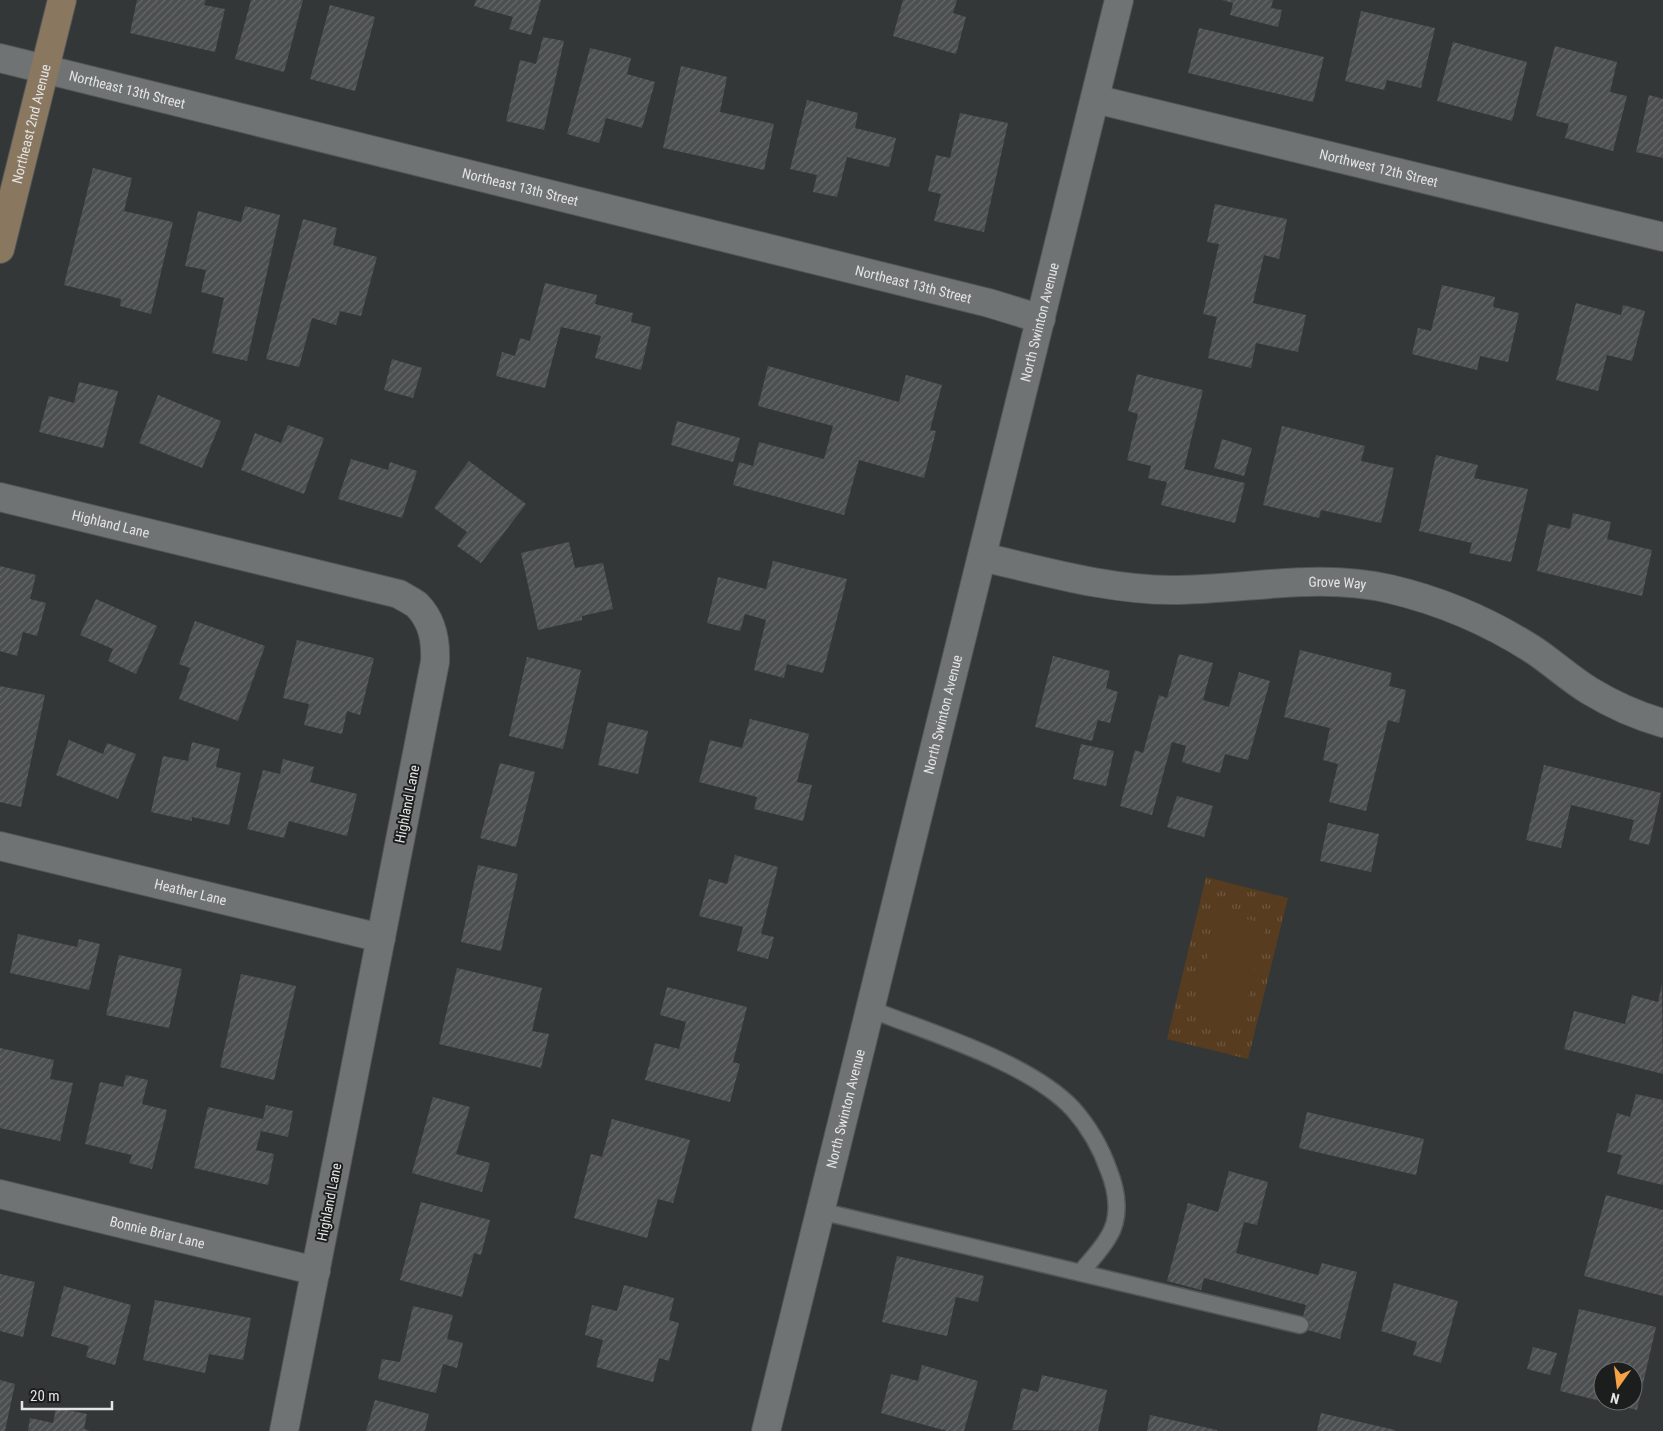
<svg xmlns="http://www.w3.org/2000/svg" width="1663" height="1431" font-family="'Roboto Condensed',sans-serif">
	<defs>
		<pattern id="grass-tufts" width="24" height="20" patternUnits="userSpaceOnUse" patternTransform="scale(1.25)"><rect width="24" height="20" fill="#573c20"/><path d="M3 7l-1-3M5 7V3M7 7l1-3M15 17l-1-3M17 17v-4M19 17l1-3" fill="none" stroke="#6f5840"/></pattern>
		<pattern id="building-hatch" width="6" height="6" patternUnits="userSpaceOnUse" patternTransform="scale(1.25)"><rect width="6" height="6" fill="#4c4f50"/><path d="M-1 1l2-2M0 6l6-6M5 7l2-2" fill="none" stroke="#666869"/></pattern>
	</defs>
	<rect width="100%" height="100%" fill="#343737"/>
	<path fill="url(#grass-tufts)" d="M 1206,877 L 1288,898 L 1248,1059 L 1167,1039 Z"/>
	<path fill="#573c20" d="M 1218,912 L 1266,924 L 1241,1027 L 1193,1015 Z"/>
	<path fill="url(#building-hatch)" fill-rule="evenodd" d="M 137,0 L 206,0 L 204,5 L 225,9 L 215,52 L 130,33 Z
		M 251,0 L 303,0 L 284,72 L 235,59 Z
		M 476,0 L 541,0 L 531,35 L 509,29 L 513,17 L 474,6 Z
		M 903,0 L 957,0 L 953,13 L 966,17 L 956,54 L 893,36 Z
		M 1222,0 L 1273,0 L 1271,8 L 1282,10 L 1278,27 L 1230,15 L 1233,3 Z
		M 330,5 L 375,17 L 355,91 L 310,79 Z
		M 1361,11 L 1435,28 L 1421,88 L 1387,80 L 1384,90 L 1345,81 Z
		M 1199,28 L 1324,57 L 1313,102 L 1188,73 Z
		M 543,37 L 564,41 L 544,130 L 506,121 L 520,60 L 536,64 Z
		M 1453,42 L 1527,62 L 1512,121 L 1437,101 Z
		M 1555,46 L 1617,62 L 1610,92 L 1627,96 L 1613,151 L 1565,138 L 1569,124 L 1536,116 Z
		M 590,48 L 631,58 L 627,74 L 655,82 L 642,128 L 606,118 L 599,143 L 567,134 Z
		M 681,66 L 727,77 L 720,112 L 774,124 L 764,170 L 663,148 Z
		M 1649,95 L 1663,99 L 1663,158 L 1636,152 Z
		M 807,100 L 858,113 L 855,128 L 896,138 L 889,167 L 847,157 L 837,197 L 813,192 L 817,175 L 790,169 Z
		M 960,113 L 1008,123 L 984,232 L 934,221 L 941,194 L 928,191 L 936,155 L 950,158 Z
		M 93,168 L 132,178 L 124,211 L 173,222 L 151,314 L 120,306 L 121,299 L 64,285 Z
		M 1215,204 L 1287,219 L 1279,259 L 1264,255 L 1253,303 L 1306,315 L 1298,352 L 1256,343 L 1251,368 L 1208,358 L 1217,317 L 1203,314 L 1219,244 L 1207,242 Z
		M 245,206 L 280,215 L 247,361 L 212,353 L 224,298 L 201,292 L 206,270 L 185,266 L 198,211 L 241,222 Z
		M 303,219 L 337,228 L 333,245 L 377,257 L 361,316 L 340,311 L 336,325 L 312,318 L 299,367 L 266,359 Z
		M 545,283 L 597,295 L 595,304 L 633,313 L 631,322 L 651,327 L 641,370 L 595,358 L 601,336 L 561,327 L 545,388 L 496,376 L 502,352 L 515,356 L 520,338 L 530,341 Z
		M 1442,285 L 1495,297 L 1493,307 L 1519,313 L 1508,362 L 1480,356 L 1477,370 L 1412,354 L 1418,328 L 1431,331 Z
		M 1576,303 L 1621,315 L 1623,305 L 1645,311 L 1632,361 L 1607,355 L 1598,391 L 1556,380 Z
		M 392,359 L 422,368 L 413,398 L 384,390 Z
		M 768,366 L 899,402 L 906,375 L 942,385 L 930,430 L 936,431 L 924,478 L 859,460 L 844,515 L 733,485 L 739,462 L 753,466 L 759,442 L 824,459 L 833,426 L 758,406 Z
		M 1137,374 L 1203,390 L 1184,469 L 1245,483 L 1235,523 L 1161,505 L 1167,482 L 1148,478 L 1151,466 L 1127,460 L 1138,414 L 1128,411 Z
		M 79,382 L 118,391 L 103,448 L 39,432 L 49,396 L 74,403 Z
		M 158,395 L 221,421 L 202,468 L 139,443 Z
		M 677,421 L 740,438 L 733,462 L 671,445 Z
		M 288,425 L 324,438 L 304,494 L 241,470 L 255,433 L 281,443 Z
		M 1282,426 L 1365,446 L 1361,461 L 1394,468 L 1381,523 L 1321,510 L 1319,518 L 1263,505 Z
		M 1222,439 L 1252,448 L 1244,476 L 1214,468 Z
		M 1436,455 L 1478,465 L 1474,478 L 1528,489 L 1511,562 L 1469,553 L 1472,543 L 1419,531 Z
		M 351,459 L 388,470 L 390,462 L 417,471 L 402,518 L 338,499 Z
		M 469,461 L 526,504 L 481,563 L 457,546 L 467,532 L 434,508 Z
		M 1573,513 L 1611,522 L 1607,539 L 1652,550 L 1642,596 L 1537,571 L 1548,524 L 1570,529 Z
		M 569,542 L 575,568 L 603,563 L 613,609 L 582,616 L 582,620 L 538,630 L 521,553 Z
		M 773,561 L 847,579 L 823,673 L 787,664 L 784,678 L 754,670 L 766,620 L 745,614 L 740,631 L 707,623 L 718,577 L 766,589 Z
		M 0,566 L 36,575 L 30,599 L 46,603 L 37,636 L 23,632 L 17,656 L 0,651 Z
		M 96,599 L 157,626 L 136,674 L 108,661 L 113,649 L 80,635 Z
		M 195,621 L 265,646 L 238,721 L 179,699 L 190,668 L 179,664 Z
		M 297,640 L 374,658 L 360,715 L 347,711 L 342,734 L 304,725 L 309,704 L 283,698 Z
		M 1300,650 L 1392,673 L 1389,686 L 1406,690 L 1399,723 L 1388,720 L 1366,811 L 1329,802 L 1338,764 L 1323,760 L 1330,728 L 1284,717 Z
		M 1179,654 L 1213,663 L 1203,700 L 1229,707 L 1239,672 L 1270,681 L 1248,760 L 1225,754 L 1220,773 L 1182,762 L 1186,746 L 1172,742 L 1152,815 L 1120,806 L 1135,750 L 1143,753 L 1159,695 L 1167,698 Z
		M 1053,656 L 1110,671 L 1106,688 L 1118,692 L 1110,723 L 1098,720 L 1092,741 L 1035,727 Z
		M 527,657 L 581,670 L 563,749 L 509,736 Z
		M 0,686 L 45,695 L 21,807 L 0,802 Z
		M 750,719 L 809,734 L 797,782 L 812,785 L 803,821 L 754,809 L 757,797 L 699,782 L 710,740 L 742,748 Z
		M 608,722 L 648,731 L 638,774 L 598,765 Z
		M 69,740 L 103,754 L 107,743 L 136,754 L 118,799 L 56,775 Z
		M 192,742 L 220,749 L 216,767 L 241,773 L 229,825 L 192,817 L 192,821 L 151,812 L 163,756 L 188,761 Z
		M 1081,744 L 1114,751 L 1106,786 L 1073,779 Z
		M 283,759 L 314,767 L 310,782 L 357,794 L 347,836 L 289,821 L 284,838 L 247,829 L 263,770 L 280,774 Z
		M 500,763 L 535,772 L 516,847 L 480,838 Z
		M 1544,765 L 1661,793 L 1649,845 L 1629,840 L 1634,820 L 1571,805 L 1561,848 L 1526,840 Z
		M 1177,796 L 1213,806 L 1204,837 L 1167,827 Z
		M 1328,823 L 1379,834 L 1371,872 L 1320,861 Z
		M 735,855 L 778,867 L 761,934 L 774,937 L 768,959 L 737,951 L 743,927 L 699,916 L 709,879 L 727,884 Z
		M 478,865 L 518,874 L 501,951 L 461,942 Z
		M 18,934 L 77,947 L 79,939 L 100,944 L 89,990 L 10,973 Z
		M 119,955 L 182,969 L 169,1028 L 106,1015 Z
		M 457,968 L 542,988 L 532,1031 L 549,1034 L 541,1068 L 439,1044 Z
		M 241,974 L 296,986 L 274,1080 L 220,1067 Z
		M 1662,984 L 1663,1074 L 1564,1049 L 1574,1011 L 1625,1024 L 1632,995 L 1658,1002 Z
		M 667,987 L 747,1007 L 733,1062 L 740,1064 L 730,1102 L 645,1080 L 655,1043 L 679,1049 L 686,1022 L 660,1015 Z
		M 0,1048 L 54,1060 L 50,1079 L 73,1083 L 60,1141 L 0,1128 Z
		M 126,1075 L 148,1080 L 142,1104 L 167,1110 L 152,1169 L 129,1163 L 132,1155 L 85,1144 L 100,1082 L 123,1087 Z
		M 1636,1094 L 1663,1100 L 1663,1185 L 1617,1174 L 1622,1155 L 1607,1152 L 1617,1113 L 1630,1117 Z
		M 433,1097 L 470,1107 L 456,1154 L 490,1163 L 482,1192 L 412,1173 Z
		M 266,1105 L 293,1111 L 288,1137 L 261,1131 L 256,1150 L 274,1154 L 268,1185 L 194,1168 L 208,1107 L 263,1119 Z
		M 1307,1112 L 1424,1139 L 1416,1175 L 1299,1148 Z
		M 612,1119 L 690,1140 L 673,1203 L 658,1199 L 647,1238 L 574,1218 L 591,1154 L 602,1157 Z
		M 1229,1171 L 1268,1182 L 1257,1225 L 1244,1222 L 1236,1253 L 1318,1275 L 1322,1263 L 1357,1272 L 1340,1339 L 1300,1328 L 1306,1305 L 1204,1278 L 1201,1290 L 1167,1281 L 1188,1203 L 1218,1212 Z
		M 1606,1195 L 1663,1210 L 1663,1296 L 1584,1276 Z
		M 421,1202 L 490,1220 L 481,1255 L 474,1253 L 462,1297 L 400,1280 Z
		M 897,1256 L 984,1276 L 978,1302 L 956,1297 L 947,1336 L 882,1322 Z
		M 0,1274 L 35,1282 L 23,1337 L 0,1331 Z
		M 1394,1283 L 1458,1301 L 1441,1363 L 1413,1355 L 1417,1342 L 1381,1331 Z
		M 624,1285 L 674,1298 L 669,1320 L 679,1323 L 669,1361 L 659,1358 L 653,1382 L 596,1367 L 603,1340 L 585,1335 L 592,1305 L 617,1311 Z
		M 64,1286 L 131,1305 L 115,1365 L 86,1357 L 89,1346 L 51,1336 Z
		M 155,1300 L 251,1318 L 243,1360 L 209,1354 L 205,1373 L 143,1360 Z
		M 413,1306 L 453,1315 L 447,1339 L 463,1343 L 457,1368 L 443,1364 L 436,1393 L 378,1379 L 382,1359 L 400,1362 Z
		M 1579,1309 L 1656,1327 L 1637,1410 L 1560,1391 ZM 1603,1371 L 1633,1371 L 1633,1401 L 1603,1401 Z
		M 1533,1347 L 1557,1353 L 1550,1375 L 1527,1369 Z
		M 922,1365 L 978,1381 L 964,1431 L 947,1431 L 881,1413 L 891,1374 L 918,1381 Z
		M 1042,1375 L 1107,1390 L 1098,1431 L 1012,1430 L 1022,1388 L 1038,1392 Z
		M 0,1380 L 15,1384 L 5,1431 L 0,1431 Z
		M 375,1400 L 429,1414 L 425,1431 L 366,1431 Z
		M 56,1408 L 87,1414 L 84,1429 L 90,1431 L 28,1431 L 30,1418 L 53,1423 Z
		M 1321,1413 L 1395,1430 L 1395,1431 L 1317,1431 Z
		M 1150,1415 L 1217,1430 L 1217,1431 L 1147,1431 Z"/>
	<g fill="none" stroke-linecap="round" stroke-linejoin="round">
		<g stroke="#535656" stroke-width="19">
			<path id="lane" d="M 870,1009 C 930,1033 1029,1062 1073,1109 C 1089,1127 1101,1148 1109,1171 C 1117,1191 1121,1217 1109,1236 C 1102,1249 1090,1261 1081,1272
				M 820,1211 L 1300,1325"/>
		</g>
		<g stroke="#535656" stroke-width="30">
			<g id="street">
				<path id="s1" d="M 0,58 L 989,303 L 1041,319"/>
				<path id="s2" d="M 1095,99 L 1663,237"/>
				<path id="s3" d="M 0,497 L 399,594 C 405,598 412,601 417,605 C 433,621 436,641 435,662 L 284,1431"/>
				<path id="s4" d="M 982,557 C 1044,571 1107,590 1172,590 C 1245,590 1318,572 1390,589 C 1441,601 1488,621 1532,649 C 1552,662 1570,679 1590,691 C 1613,705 1638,716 1663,723"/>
				<path id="s5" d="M 0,846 L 381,938"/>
				<path id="s6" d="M 0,1194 L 316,1271"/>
				<path id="s7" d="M 766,1431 L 1119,0"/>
			</g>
		</g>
		<g stroke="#535656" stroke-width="30">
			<g id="secondary">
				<path id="s8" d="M 0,249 L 62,0"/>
			</g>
		</g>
		<use href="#lane" stroke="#707374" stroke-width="16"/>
		<use href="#street" stroke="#707374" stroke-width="28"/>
		<use href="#secondary" stroke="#8a7760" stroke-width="28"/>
	</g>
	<g text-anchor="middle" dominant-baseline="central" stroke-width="4" stroke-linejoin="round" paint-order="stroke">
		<g font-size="14" fill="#e3e5e5" stroke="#1c1e1e">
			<text stroke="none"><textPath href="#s1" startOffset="131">Northeast 13th Street</textPath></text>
			<text stroke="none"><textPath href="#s8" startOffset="129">Northeast 2nd Avenue</textPath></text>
			<text stroke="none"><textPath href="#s2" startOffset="292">Northwest 12th Street</textPath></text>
			<text stroke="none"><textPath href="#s1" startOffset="536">Northeast 13th Street</textPath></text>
			<text stroke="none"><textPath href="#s1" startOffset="941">Northeast 13th Street</textPath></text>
			<text stroke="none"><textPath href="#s7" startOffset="1142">North Swinton Avenue</textPath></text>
			<text stroke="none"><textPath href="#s3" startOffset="114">Highland Lane</textPath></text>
			<text stroke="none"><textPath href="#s4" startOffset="359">Grove Way</textPath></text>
			<text stroke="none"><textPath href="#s7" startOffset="738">North Swinton Avenue</textPath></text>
			<text transform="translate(407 804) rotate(-79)">Highland Lane</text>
			<text stroke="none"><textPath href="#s5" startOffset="196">Heather Lane</textPath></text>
			<text stroke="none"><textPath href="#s7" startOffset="332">North Swinton Avenue</textPath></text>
			<text transform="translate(329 1202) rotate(-79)">Highland Lane</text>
			<text stroke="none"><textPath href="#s6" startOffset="162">Bonnie Briar Lane</textPath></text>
		</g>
	</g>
	<g transform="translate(1618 1386) rotate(194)"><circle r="24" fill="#1c1e1e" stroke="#6c6e6e"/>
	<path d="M0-4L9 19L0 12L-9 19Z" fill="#f5a346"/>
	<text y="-8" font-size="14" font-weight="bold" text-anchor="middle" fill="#e3e5e5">N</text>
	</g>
	<path d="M22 1401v8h90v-8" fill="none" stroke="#e3e5e5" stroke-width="2.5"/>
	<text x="30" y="1401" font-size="15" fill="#e3e5e5" stroke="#1c1e1e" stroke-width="4" paint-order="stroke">20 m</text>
</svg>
